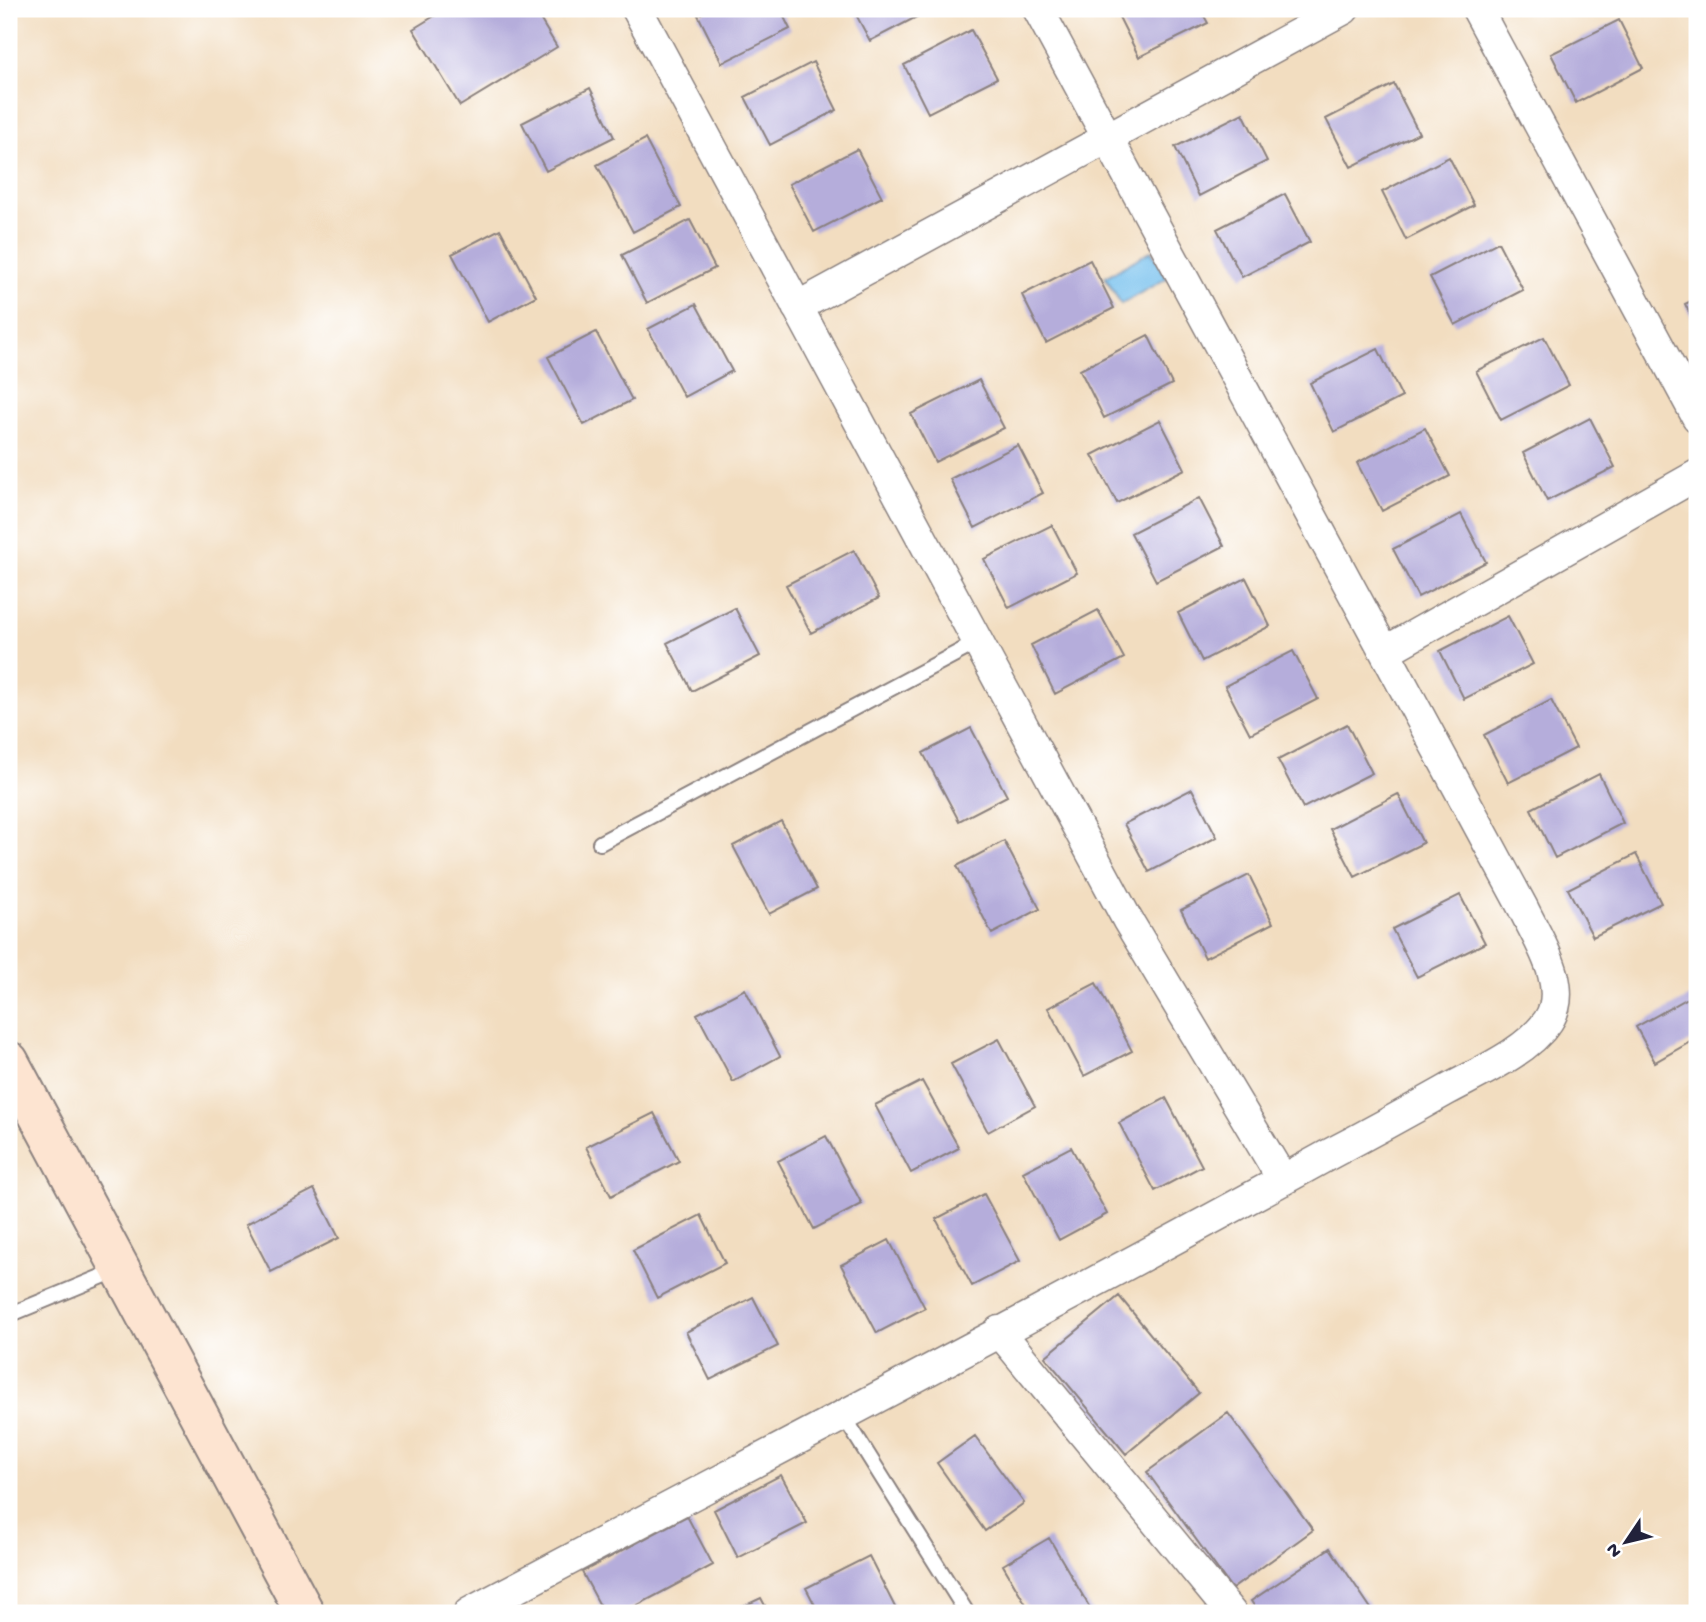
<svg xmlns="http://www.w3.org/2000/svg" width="1706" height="1622" font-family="'Gochi Hand',sans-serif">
	<rect width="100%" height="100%" fill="#fff"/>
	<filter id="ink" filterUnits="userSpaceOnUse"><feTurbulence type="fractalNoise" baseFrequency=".0143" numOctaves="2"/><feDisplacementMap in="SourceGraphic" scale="14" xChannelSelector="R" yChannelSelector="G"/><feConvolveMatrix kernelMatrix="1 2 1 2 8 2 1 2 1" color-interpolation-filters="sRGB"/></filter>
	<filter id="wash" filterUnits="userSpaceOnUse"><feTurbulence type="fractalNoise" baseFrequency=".00686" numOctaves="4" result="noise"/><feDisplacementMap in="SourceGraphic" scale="28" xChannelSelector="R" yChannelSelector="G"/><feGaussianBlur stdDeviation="1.57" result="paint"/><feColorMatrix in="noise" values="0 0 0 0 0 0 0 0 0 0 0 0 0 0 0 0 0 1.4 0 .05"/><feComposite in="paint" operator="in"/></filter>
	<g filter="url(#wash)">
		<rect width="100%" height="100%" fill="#f2ddc0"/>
		<path fill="#73bfed" stroke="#4a7094" stroke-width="2" d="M 1151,251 L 1167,278 L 1121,304 L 1105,277 Z"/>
		<g id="blocks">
			<path fill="#b5addb" d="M 446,9 L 534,9 L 557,47 L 460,106 L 413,29 Z
				M 710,9 L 780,9 L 790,29 L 722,63 L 698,15 Z
				M 853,9 L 932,9 L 870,41 Z
				M 1115,9 L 1200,9 L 1208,23 L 1139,57 Z
				M 1619,20 L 1643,68 L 1576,103 L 1551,54 Z
				M 971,30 L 997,78 L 928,113 L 904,65 Z
				M 813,62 L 837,110 L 770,145 L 745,97 Z
				M 1394,84 L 1419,133 L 1351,167 L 1326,119 Z
				M 590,88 L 614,137 L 546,171 L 522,123 Z
				M 1243,113 L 1267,161 L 1199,196 L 1175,147 Z
				M 645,139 L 681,207 L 633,232 L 597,165 Z
				M 857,149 L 882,197 L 814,232 L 789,184 Z
				M 1449,157 L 1474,205 L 1406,240 L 1382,192 Z
				M 1285,194 L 1310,242 L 1242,277 L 1217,229 Z
				M 690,220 L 715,268 L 647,303 L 622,255 Z
				M 500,229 L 536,296 L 488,322 L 452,254 Z
				M 1498,242 L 1523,290 L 1455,325 L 1430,277 Z
				M 1090,260 L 1114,308 L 1046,343 L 1022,295 Z
				M 1697,298 L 1697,328 L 1685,304 Z
				M 696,304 L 732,371 L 684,397 L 648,329 Z
				M 596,332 L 632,400 L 584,425 L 548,357 Z
				M 1148,335 L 1172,384 L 1104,418 L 1080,370 Z
				M 1544,337 L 1569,385 L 1501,420 L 1476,371 Z
				M 1378,349 L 1402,397 L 1334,432 L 1310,383 Z
				M 979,380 L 1004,428 L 935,462 L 911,414 Z
				M 1590,418 L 1615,467 L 1547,501 L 1523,453 Z
				M 1160,420 L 1185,469 L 1117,503 L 1092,455 Z
				M 1425,428 L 1450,476 L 1382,511 L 1357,463 Z
				M 1018,445 L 1043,493 L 975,528 L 950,479 Z
				M 1199,498 L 1224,546 L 1156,581 L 1131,533 Z
				M 1461,514 L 1486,562 L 1418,597 L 1393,549 Z
				M 1052,525 L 1077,573 L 1009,608 L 984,559 Z
				M 854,550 L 879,598 L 811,633 L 786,585 Z
				M 1246,578 L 1270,626 L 1202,661 L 1178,613 Z
				M 735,608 L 760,656 L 692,691 L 667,643 Z
				M 1098,610 L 1124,658 L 1055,694 L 1031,645 Z
				M 1508,616 L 1533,664 L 1464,699 L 1440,651 Z
				M 1293,651 L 1318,699 L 1250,734 L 1225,686 Z
				M 1551,700 L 1576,748 L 1508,783 L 1484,735 Z
				M 1347,724 L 1372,773 L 1303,808 L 1278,760 Z
				M 971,728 L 1007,796 L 959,821 L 923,753 Z
				M 1599,774 L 1623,823 L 1555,858 L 1531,809 Z
				M 1192,789 L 1217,837 L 1149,872 L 1124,824 Z
				M 1398,794 L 1423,843 L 1355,877 L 1330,829 Z
				M 781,821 L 817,889 L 769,914 L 733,846 Z
				M 1004,841 L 1040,909 L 992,934 L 957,866 Z
				M 1636,854 L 1661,903 L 1593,937 L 1568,889 Z
				M 1249,875 L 1273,923 L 1205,958 L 1181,910 Z
				M 1460,895 L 1485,943 L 1417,977 L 1392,929 Z
				M 1096,983 L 1132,1051 L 1084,1076 L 1048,1008 Z
				M 745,989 L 780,1056 L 733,1082 L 697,1014 Z
				M 1697,993 L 1697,1038 L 1655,1062 L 1636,1027 Z
				M 999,1039 L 1035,1106 L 988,1132 L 951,1064 Z
				M 922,1081 L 959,1148 L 911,1173 L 875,1105 Z
				M 1166,1098 L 1202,1166 L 1155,1191 L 1119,1123 Z
				M 654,1113 L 679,1161 L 611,1196 L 586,1147 Z
				M 826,1136 L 862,1204 L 814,1229 L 778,1161 Z
				M 1071,1147 L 1107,1214 L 1059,1240 L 1023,1172 Z
				M 314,1189 L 339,1238 L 271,1272 L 246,1224 Z
				M 984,1194 L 1020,1261 L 972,1286 L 936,1219 Z
				M 701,1215 L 725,1263 L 657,1298 L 633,1250 Z
				M 889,1240 L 925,1308 L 877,1333 L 841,1265 Z
				M 1119,1296 L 1199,1393 L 1126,1454 L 1045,1357 Z
				M 753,1297 L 778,1346 L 710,1380 L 686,1332 Z
				M 1228,1413 L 1313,1530 L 1232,1589 L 1147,1472 Z
				M 975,1436 L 1024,1503 L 985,1531 L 937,1463 Z
				M 781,1475 L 807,1523 L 738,1558 L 714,1510 Z
				M 687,1516 L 713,1565 L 623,1613 L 604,1613 L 582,1572 Z
				M 1049,1538 L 1093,1613 L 1031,1613 L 1003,1565 Z
				M 1330,1548 L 1374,1613 L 1259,1613 L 1251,1601 Z
				M 869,1556 L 898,1613 L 819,1613 L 806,1588 Z
				M 761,1598 L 769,1613 L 729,1613 Z"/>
		</g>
	</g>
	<g filter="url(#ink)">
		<use href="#blocks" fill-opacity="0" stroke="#8a807e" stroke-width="2"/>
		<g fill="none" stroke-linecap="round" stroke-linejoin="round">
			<g stroke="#8a807e" stroke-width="18">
				<path id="lane" d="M 600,843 L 978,642
					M 9,1315 L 120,1269
					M 843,1415 L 967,1613"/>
			</g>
			<g stroke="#8a807e" stroke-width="33">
				<path id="street" d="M 637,9 L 1127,919 L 1283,1180
					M 1477,9 L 1697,417
					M 797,307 L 1344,9
					M 1386,651 L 1697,475
					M 999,1331 L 1231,1613
					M 469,1613 C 755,1461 1044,1312 1328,1155 C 1368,1134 1408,1112 1447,1090 C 1480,1072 1527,1052 1548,1021 C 1571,987 1538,940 1523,908 L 1038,9"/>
			</g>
			<g stroke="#8a807e" stroke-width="42">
				<path id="secondary" d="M 9,1061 L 305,1613"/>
			</g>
			<use href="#lane" stroke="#fff" stroke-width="14"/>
			<use href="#street" stroke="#fff" stroke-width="30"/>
			<use href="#secondary" stroke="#fde4d1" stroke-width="38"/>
		</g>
	</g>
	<rect width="1706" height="1622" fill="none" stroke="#fff" stroke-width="35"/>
	<g transform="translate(1626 1542) rotate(235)" stroke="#ffffff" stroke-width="5" paint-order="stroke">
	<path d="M0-5L12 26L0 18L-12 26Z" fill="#22223b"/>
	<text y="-10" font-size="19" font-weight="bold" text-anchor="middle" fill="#22223b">N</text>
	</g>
</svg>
